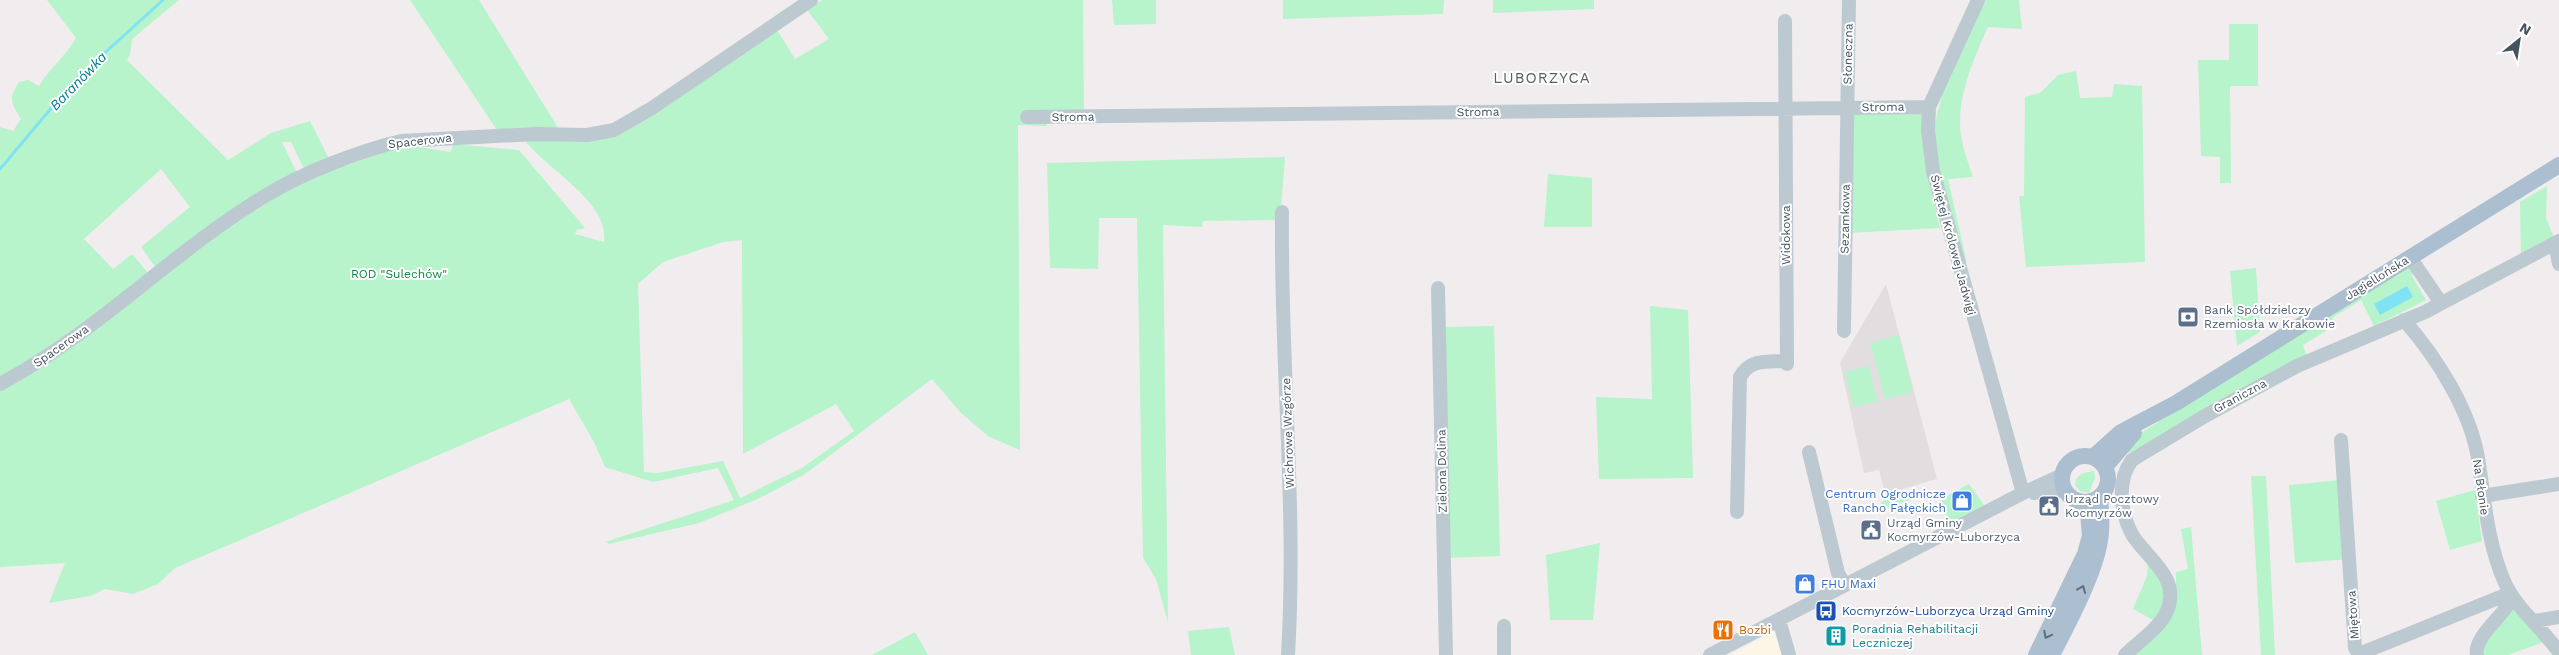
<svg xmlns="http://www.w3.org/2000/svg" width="2559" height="655" font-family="'Work Sans',sans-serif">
	<rect width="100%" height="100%" fill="#f1edee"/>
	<path fill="#fdf5e5" d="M 1774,631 L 1777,633 L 1783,655 L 1730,655 Z"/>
	<path fill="#e2dee0" d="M 1886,284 L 1937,479 L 1885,494 L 1879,470 L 1864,473 L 1840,363 Z"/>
	<path fill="#b7f3cb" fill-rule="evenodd" d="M 47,0 L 179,0 L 132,39 L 130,55 L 127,60 L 228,160 L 271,133 L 310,121 L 329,159 L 304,169 L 291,142 L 282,142 L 297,173 L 156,268 L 141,247 L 190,207 L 161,169 L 84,239 L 113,269 L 132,254 L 148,273 L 117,302 L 0,379 L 0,127 L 13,131 L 21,119 C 11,102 8,99 19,82 L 28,80 L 39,86 C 49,69 65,57 76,38 Z
		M 410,0 L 479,0 L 560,131 L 497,130 Z
		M 822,0 L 1083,0 L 1084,118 L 1047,118 L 1047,126 L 1018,125 L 1020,450 L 988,436 L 960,412 L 932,379 L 805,474 L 760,498 L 699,523 L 609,544 L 605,542 L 734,500 L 718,468 L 653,482 L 605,467 L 594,442 L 569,399 L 175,568 L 158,584 L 133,594 L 105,589 L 90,596 L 49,603 L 65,563 L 0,567 L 0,389 L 208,240 L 303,180 L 404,145 L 451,152 L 453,144 L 519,150 L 585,228 L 577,230 L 575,234 L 604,242 C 610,201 545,169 524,139 L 613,135 L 776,28 L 795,59 L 829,39 L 807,10 ZM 742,240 L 743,454 L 836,404 L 854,431 L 802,468 L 740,498 L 723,461 L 658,473 L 644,472 L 638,284 L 663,262 L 723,242 Z
		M 1112,0 L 1156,0 L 1156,24 L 1114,25 Z
		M 1283,0 L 1444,0 L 1443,14 L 1283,19 Z
		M 1493,0 L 1594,0 L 1594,9 L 1493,13 Z
		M 1984,0 L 2019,0 L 2022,29 L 1988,27 C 1973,60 1956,98 1961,136 C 1963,150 1969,164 1973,177 L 1948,179 L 1967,263 L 1962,258 C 1953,224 1933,174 1934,139 C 1935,96 1965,39 1984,0 Z
		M 2229,24 L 2258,24 L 2258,86 L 2230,86 L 2231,183 L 2220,183 L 2220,157 L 2201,156 L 2198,60 L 2229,60 Z
		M 2076,71 L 2080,98 L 2112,97 L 2114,84 L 2142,86 L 2145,262 L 2026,267 L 2019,196 L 2024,196 L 2025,97 L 2040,93 L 2058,75 Z
		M 1924,111 L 1924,157 L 1940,228 L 1849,233 L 1851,112 Z
		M 1285,157 L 1280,220 L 1203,221 L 1202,227 L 1163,225 L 1168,622 L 1156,579 L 1143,558 L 1137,218 L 1099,218 L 1098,269 L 1050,268 L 1047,163 Z
		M 1548,174 L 1592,178 L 1592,227 L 1544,227 Z
		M 2547,186 L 2546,218 L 2555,240 L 2521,257 L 2520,202 Z
		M 2408,266 L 2414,270 L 2412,276 L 2426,300 L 2374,326 L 2361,300 L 2332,318 L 2337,324 L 2303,345 L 2307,356 L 2137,452 L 2120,454 L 2136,436 Z
		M 2256,268 L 2260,332 L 2237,346 L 2230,271 Z
		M 1650,306 L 1688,310 L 1693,478 L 1599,479 L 1596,397 L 1652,399 Z
		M 1494,326 L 1500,556 L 1443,558 L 1442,327 Z
		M 1899,335 L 1913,392 L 1885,399 L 1870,343 Z
		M 1869,366 L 1877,401 L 1853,407 L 1845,372 Z
		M 2094,471 L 2095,478 L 2089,493 L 2080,491 L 2075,485 C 2077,473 2083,473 2094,471 Z
		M 2251,476 L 2266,476 L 2275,655 L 2261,655 Z
		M 2341,480 L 2351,559 L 2295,563 L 2289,485 Z
		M 1969,484 L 1984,505 L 1949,524 L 1941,499 Z
		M 1921,490 L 1922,496 L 1883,509 L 1881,503 L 1884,500 Z
		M 2475,490 L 2482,541 L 2450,550 L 2436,501 Z
		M 2191,527 L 2202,655 L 2132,655 L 2176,596 L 2176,572 L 2188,569 L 2181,529 Z
		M 1600,543 L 1593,620 L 1550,620 L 1546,555 Z
		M 2148,561 C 2166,577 2170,602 2153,620 L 2133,609 L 2147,576 Z
		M 2514,603 L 2544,642 L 2508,655 L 2483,655 L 2481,642 Z
		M 1229,627 L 1235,655 L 1191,655 L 1188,631 Z
		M 915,632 L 928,655 L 872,655 Z"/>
	<path fill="#80e3f4" d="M 2407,286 L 2413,297 L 2380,315 L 2374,304 Z"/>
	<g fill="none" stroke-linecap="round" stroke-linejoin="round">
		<path stroke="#80e3f4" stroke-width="3" d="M 0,169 L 75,80 L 163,0"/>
		<path stroke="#bdc9d1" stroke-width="14" d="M 1978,0 L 1929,107 L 1928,131 L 1933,171 L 2023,493
			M 1785,21 L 1787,364
			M 1027,117 L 1929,107
			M 1282,212 C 1280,360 1297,507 1288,655
			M 2555,243 L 2559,264
			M 2410,257 L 2441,303
			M 1438,288 L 1446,655
			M 2404,320 C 2437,358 2472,412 2479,464 C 2485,504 2488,545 2505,583 C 2517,609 2542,628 2559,652
			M 1844,331 L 1849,0
			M 0,384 C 98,332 172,252 265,196 C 302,173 359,151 401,141 L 536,134 L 587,135 L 614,130 L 652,108 L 811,0
			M 2341,440 L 2355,648 L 2359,654 L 2503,596 L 2513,597 C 2505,615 2473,637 2477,655
			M 1809,452 L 1838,573 L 1845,585
			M 2034,493 L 2065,490
			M 2482,496 L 2559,484
			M 1737,512 L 1740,377 C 1751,358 1767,362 1787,361
			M 1779,620 L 1789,655
			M 2534,621 L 2559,617
			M 1504,626 L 1504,655
			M 1710,655 L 2023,493 L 2062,475
			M 2125,655 C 2138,642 2160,628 2167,611 C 2181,578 2148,559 2133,536 C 2126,524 2123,512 2122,499 C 2121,485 2123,472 2132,460 L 2205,416 L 2297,366 L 2425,312 L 2559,241"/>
		<path stroke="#abbfd0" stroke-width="16" d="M2062 479a23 23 0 1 1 46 0a23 23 0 1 1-46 0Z
			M 2093,457 L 2121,432 L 2176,403 L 2559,165
			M 2105,467 L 2134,433
			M 2036,655 L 2085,554 L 2090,536 L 2087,502
			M 2052,655 C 2068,624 2092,579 2099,546 C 2103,529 2101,513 2100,496"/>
	</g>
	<defs><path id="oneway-chevron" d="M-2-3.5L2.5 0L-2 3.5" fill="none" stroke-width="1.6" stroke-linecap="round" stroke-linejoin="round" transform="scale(1.25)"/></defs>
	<g stroke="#5e6e7a">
		<use href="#oneway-chevron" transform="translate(2082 589) rotate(-67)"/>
		<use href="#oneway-chevron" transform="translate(2047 635) rotate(118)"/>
	</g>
	<defs>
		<g id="bank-square" transform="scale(1.125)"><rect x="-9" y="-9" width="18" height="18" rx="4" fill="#5c6f8a" stroke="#fff"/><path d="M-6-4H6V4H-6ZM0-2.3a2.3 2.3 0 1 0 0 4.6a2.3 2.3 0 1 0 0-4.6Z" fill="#fff"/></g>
		<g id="shop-square" transform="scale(1.125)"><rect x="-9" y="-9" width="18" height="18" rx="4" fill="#3f7fe0" stroke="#fff"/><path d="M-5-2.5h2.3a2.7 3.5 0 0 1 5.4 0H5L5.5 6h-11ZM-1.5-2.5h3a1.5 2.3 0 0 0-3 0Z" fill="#fff"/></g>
		<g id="civic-square" transform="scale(1.125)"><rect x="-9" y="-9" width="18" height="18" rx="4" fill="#5c6f8a" stroke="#fff"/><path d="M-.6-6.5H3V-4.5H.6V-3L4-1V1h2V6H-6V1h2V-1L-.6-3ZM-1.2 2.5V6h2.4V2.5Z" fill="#fff"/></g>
		<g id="bus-square" transform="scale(1.125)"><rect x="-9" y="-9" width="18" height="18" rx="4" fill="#1a4fb4" stroke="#fff"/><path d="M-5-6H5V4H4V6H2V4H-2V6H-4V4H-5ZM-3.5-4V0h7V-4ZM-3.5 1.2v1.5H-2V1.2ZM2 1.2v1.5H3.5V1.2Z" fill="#fff"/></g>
		<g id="restaurant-square" transform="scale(1.125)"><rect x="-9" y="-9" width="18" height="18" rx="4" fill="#e8710a" stroke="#fff"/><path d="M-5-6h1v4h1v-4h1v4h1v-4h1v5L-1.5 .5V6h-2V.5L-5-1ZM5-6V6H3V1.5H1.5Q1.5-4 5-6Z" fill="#fff"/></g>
		<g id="building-square" transform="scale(1.125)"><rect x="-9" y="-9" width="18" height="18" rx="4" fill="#0f9aa8" stroke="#fff"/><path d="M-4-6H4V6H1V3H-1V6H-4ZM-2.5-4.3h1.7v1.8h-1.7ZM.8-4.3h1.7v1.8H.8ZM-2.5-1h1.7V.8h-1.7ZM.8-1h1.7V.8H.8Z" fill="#fff"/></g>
	</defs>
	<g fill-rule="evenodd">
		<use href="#bank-square" x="2188" y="317"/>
		<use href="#shop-square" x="1962" y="501"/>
		<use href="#civic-square" x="2049" y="506"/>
		<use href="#civic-square" x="1871" y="530"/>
		<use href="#shop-square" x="1805" y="584"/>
		<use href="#bus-square" x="1826" y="611"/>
		<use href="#restaurant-square" x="1723" y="630"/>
		<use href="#building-square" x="1836" y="636"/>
	</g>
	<g text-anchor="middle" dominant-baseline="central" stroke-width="4" stroke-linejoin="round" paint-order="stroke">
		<g font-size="12" fill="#44535d" stroke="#fff">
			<text transform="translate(1848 54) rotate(-89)">Słoneczna</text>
			<text transform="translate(1883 107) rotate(-1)">Stroma</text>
			<text transform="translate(1478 112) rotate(-1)">Stroma</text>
			<text transform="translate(1073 117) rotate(-1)">Stroma</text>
			<text transform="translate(420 141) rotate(-6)">Spacerowa</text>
			<text transform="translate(1845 219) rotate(-89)">Sezamkowa</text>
			<text transform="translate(1786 235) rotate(-90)">Widokowa</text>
			<text transform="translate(1953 245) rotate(75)">Świętej Królowej Jadwigi</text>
			<text transform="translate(2377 278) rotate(-32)">Jagiellońska</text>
			<text transform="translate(61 346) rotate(-35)">Spacerowa</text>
			<text transform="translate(2240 396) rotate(-28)">Graniczna</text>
			<text transform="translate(1288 433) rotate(-92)">Wichrowe Wzgórze</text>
			<text transform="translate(1442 471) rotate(-91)">Zielona Dolina</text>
			<text transform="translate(2481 487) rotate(82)">Na Błonie</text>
			<text transform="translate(2353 615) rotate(-94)">Miętowa</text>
		</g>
		<g font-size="12" fill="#0e8542" stroke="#fff">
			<text x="399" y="274">ROD "Sulechów"</text>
		</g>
		<g font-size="12" fill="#4e5e75" stroke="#fff" text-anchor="start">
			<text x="2204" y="310">Bank Spółdzielczy<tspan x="2204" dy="14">Rzemiosła w Krakowie</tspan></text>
			<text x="2065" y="499">Urząd Pocztowy<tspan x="2065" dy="14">Kocmyrzów</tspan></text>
			<text x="1887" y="523">Urząd Gminy<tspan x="1887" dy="14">Kocmyrzów-Luborzyca</tspan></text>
		</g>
		<g font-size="12" fill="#366cbe" stroke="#fff" text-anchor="end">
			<text x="1946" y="494">Centrum Ogrodnicze<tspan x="1946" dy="14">Rancho Fałęckich</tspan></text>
			<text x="1821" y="584" text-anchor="start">FHU Maxi</text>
		</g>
		<g font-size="12" fill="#164399" stroke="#fff" text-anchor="start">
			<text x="1842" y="611">Kocmyrzów-Luborzyca Urząd Gminy</text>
		</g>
		<g font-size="12" fill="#0d838f" stroke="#fff" text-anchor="start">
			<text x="1852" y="629">Poradnia Rehabilitacji<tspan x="1852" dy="14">Leczniczej</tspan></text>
		</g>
		<g font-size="12" fill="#c56008" stroke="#fff" text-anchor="start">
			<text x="1739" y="630">Bozbi</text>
		</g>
		<g font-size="14" font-style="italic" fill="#037e93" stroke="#fff">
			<text transform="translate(78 81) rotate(-46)">Baranówka</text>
		</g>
		<g font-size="15" letter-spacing="1" fill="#5a5f63" stroke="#fff">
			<text x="1542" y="78">LUBORZYCA</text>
		</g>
	</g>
	<g transform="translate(2519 40) rotate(30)" stroke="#ffffff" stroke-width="4" paint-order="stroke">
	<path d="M0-4L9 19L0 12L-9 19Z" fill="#44535d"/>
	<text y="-8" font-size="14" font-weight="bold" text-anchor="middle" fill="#44535d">N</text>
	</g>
</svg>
